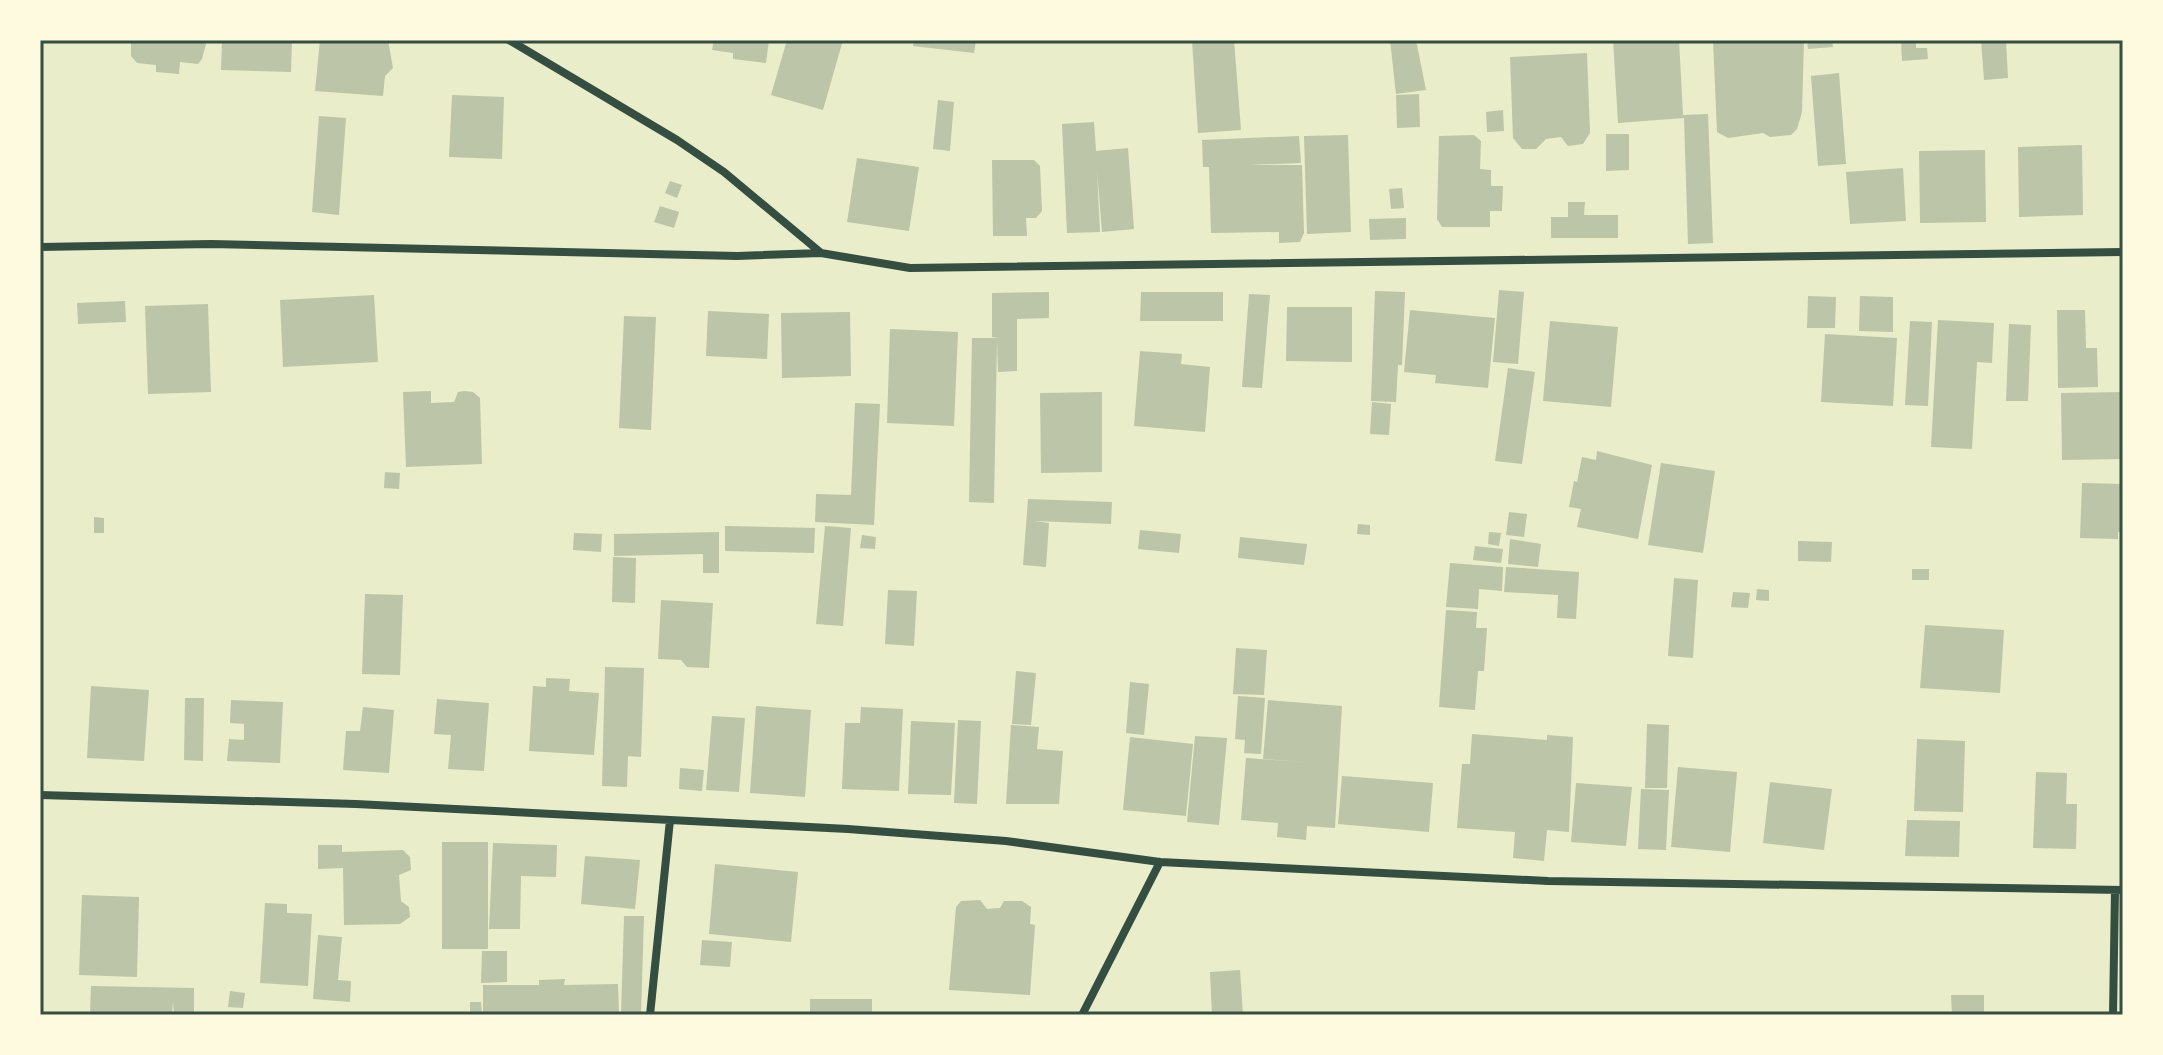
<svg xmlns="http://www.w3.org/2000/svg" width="2163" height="1055" font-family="Ubuntu,sans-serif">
	<rect width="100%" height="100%" fill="#e9edc9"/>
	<path fill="#bcc5a7" d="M 131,40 L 207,40 L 202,59 L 198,64 L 180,62 L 179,74 L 156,72 L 156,65 L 137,63 L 131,56 Z
		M 222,40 L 292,40 L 291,72 L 221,70 Z
		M 320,40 L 388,40 L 393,68 L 385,76 L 383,96 L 315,91 Z
		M 714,40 L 769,40 L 766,63 L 733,59 L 733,53 L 712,50 Z
		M 787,40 L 843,40 L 823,110 L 771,95 Z
		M 914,40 L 976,40 L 974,53 L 913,46 Z
		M 1192,40 L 1234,40 L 1241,130 L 1198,133 Z
		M 1390,40 L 1416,40 L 1426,90 L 1396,94 Z
		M 1613,40 L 1679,40 L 1683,115 L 1708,114 L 1713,243 L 1688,244 L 1684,118 L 1618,123 Z
		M 1713,40 L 1804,40 L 1802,112 L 1797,129 L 1791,135 L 1770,137 L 1763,133 L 1728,138 L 1717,132 Z
		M 1807,40 L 1832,40 L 1833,47 L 1808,49 Z
		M 1901,40 L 1916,40 L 1916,48 L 1927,48 L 1928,59 L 1902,61 Z
		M 1981,40 L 2006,40 L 2008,78 L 1984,80 Z
		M 1587,53 L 1590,133 L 1583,144 L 1568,146 L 1561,137 L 1546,139 L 1536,149 L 1522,149 L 1513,138 L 1510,57 Z
		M 1839,73 L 1846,164 L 1818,166 L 1811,76 Z
		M 1419,94 L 1420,127 L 1397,128 L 1396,95 Z
		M 452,95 L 504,97 L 502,159 L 449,157 Z
		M 938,100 L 954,102 L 950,151 L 933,149 Z
		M 1503,110 L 1504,131 L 1487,132 L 1486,112 Z
		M 319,116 L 346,118 L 339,215 L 312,212 Z
		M 1094,122 L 1096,151 L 1128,148 L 1134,229 L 1102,232 L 1097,170 L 1100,232 L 1067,233 L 1062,124 Z
		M 1606,134 L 1629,134 L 1629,170 L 1606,171 Z
		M 1348,135 L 1351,232 L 1307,234 L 1304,136 Z
		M 1474,135 L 1481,141 L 1480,169 L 1491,170 L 1491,186 L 1503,186 L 1502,211 L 1490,211 L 1490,227 L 1442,227 L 1437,219 L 1439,136 Z
		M 1299,136 L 1301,163 L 1248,165 L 1302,165 L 1304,233 L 1300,242 L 1279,243 L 1279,232 L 1211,233 L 1209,167 L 1203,167 L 1202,140 Z
		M 2082,145 L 2083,215 L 2019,217 L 2018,147 Z
		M 1985,150 L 1986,222 L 1920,223 L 1919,151 Z
		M 857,158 L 919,167 L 909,231 L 847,222 Z
		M 992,160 L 1034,160 L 1040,166 L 1042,211 L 1036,218 L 1026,218 L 1027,236 L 993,236 Z
		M 1903,168 L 1906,221 L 1850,224 L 1846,172 Z
		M 670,181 L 682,185 L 677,198 L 665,193 Z
		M 1402,188 L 1404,208 L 1391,209 L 1389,189 Z
		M 1568,202 L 1585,202 L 1584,215 L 1618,215 L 1618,238 L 1551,238 L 1551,217 L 1568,217 Z
		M 660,206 L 679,212 L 674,228 L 654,222 Z
		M 1406,218 L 1406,239 L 1370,240 L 1369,219 Z
		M 1499,290 L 1524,292 L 1518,364 L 1493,362 Z
		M 1375,291 L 1405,292 L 1402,365 L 1398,365 L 1396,402 L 1371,401 Z
		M 1049,292 L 1049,318 L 1017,319 L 1017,371 L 998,372 L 997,341 L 994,503 L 969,502 L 972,338 L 998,338 L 992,337 L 992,293 Z
		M 1141,292 L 1223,292 L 1223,321 L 1140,321 Z
		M 1249,294 L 1270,295 L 1262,388 L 1242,387 Z
		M 374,295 L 378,362 L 283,367 L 280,300 Z
		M 1808,296 L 1836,297 L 1835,328 L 1807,328 Z
		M 1860,296 L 1893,297 L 1893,332 L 1859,331 Z
		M 125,301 L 126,322 L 78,324 L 77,303 Z
		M 208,304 L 211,392 L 148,394 L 145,306 Z
		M 1287,307 L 1352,307 L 1352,362 L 1286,361 Z
		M 1410,310 L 1495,318 L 1488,388 L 1435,383 L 1436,375 L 1404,372 Z
		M 2057,310 L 2085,310 L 2086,348 L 2097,348 L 2098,387 L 2058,388 Z
		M 708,311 L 769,314 L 767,359 L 706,356 Z
		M 850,312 L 851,376 L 782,378 L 781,313 Z
		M 624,316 L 656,317 L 651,430 L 619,428 Z
		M 1938,320 L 1994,323 L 1992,363 L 1977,362 L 1972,449 L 1931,447 Z
		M 1550,321 L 1618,327 L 1611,407 L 1543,401 Z
		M 1910,321 L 1932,322 L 1928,406 L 1905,405 Z
		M 2009,324 L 2031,325 L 2028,401 L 2006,401 Z
		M 890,329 L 958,332 L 954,426 L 887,423 Z
		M 1825,334 L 1897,338 L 1893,406 L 1821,402 Z
		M 1140,351 L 1182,354 L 1181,364 L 1210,367 L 1205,432 L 1134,426 Z
		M 1508,368 L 1535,372 L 1522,464 L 1495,461 Z
		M 431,391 L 431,403 L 454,402 L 458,392 L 464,391 L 473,392 L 480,398 L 482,464 L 406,467 L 403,392 Z
		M 1102,392 L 1102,472 L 1041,473 L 1040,393 Z
		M 2123,392 L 2123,459 L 2062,460 L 2061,393 Z
		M 1372,402 L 1391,404 L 1389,435 L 1370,434 Z
		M 855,403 L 880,404 L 874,525 L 815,522 L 816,494 L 851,495 Z
		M 1597,451 L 1652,465 L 1638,539 L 1577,527 L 1581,509 L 1569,507 L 1574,481 L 1577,482 L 1582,457 L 1596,460 Z
		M 1661,463 L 1715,471 L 1703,553 L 1648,545 Z
		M 385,472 L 400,473 L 399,489 L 384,488 Z
		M 2082,483 L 2123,484 L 2123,532 L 2118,532 L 2118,539 L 2080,538 Z
		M 1028,499 L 1112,502 L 1111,524 L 1034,521 L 1049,523 L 1046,567 L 1023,565 Z
		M 1509,512 L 1527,514 L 1524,537 L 1506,535 Z
		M 94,517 L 104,518 L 104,533 L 94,533 Z
		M 1358,524 L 1370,525 L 1370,535 L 1357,534 Z
		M 725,526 L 815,528 L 814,553 L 725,551 Z
		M 825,526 L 851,528 L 843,626 L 816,624 Z
		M 1140,530 L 1181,534 L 1179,553 L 1138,549 Z
		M 719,532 L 719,573 L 703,573 L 703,554 L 614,556 L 614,534 Z
		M 1489,532 L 1501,533 L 1499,546 L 1488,544 Z
		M 574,533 L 602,534 L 601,552 L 573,550 Z
		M 862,535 L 876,537 L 875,549 L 860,548 Z
		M 1240,537 L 1307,544 L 1304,565 L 1238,558 Z
		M 1510,539 L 1541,544 L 1538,567 L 1508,564 Z
		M 1798,541 L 1832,542 L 1831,562 L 1798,561 Z
		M 1475,546 L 1503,549 L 1501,563 L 1473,560 Z
		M 613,557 L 636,558 L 635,603 L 612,602 Z
		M 1450,563 L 1503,567 L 1502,591 L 1479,589 L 1478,609 L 1446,607 Z
		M 1506,567 L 1579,572 L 1576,619 L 1557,618 L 1558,595 L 1504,592 Z
		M 1912,569 L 1929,569 L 1929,580 L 1912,580 Z
		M 1674,578 L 1698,580 L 1693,658 L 1668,656 Z
		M 1757,589 L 1769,590 L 1769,601 L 1756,600 Z
		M 888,590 L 917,591 L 914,646 L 885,644 Z
		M 1733,592 L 1750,593 L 1748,608 L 1731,607 Z
		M 365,594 L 403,595 L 400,675 L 362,674 Z
		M 661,600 L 713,603 L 709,668 L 687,667 L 681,660 L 658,659 Z
		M 1446,610 L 1477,612 L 1476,628 L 1487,628 L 1484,671 L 1478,671 L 1475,710 L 1439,707 Z
		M 1925,625 L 2004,630 L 2000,693 L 1920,688 Z
		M 1236,648 L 1267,650 L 1264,695 L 1233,694 Z
		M 605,667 L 644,668 L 641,757 L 628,756 L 627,787 L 602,786 Z
		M 1016,671 L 1036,673 L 1031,725 L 1012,724 Z
		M 546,678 L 570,679 L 569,691 L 599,693 L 594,755 L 529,751 L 533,686 L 546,687 Z
		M 1130,682 L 1149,684 L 1144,735 L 1126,733 Z
		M 91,686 L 149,690 L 144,761 L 87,758 Z
		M 1238,696 L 1265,698 L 1261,754 L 1244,753 L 1245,740 L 1235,739 Z
		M 185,698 L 204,698 L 203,761 L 184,760 Z
		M 437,699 L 489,703 L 484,771 L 448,769 L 451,735 L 434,734 Z
		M 231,700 L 283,702 L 280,763 L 227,761 L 229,739 L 244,740 L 244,724 L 230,723 Z
		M 1268,700 L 1342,706 L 1335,828 L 1307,826 L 1306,840 L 1277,837 L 1278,823 L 1241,820 L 1246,758 L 1312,763 L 1263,759 Z
		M 756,706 L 811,710 L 805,797 L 750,793 Z
		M 363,707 L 394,710 L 389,773 L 343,770 L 346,731 L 360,731 Z
		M 861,707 L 903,709 L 899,791 L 842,789 L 845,723 L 860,723 Z
		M 712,716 L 745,718 L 739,792 L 706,790 Z
		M 958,720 L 981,721 L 977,804 L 954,803 Z
		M 911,721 L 955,723 L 951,795 L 908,794 Z
		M 1647,724 L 1669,725 L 1667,788 L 1645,788 Z
		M 1011,725 L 1039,727 L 1037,749 L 1063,751 L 1059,804 L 1006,804 Z
		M 1472,734 L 1547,740 L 1547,735 L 1573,737 L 1569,832 L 1547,830 L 1544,861 L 1513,858 L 1515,832 L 1457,828 L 1462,764 L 1470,764 Z
		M 1195,736 L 1227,738 L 1219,825 L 1187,822 Z
		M 1130,737 L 1193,744 L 1186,816 L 1123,810 Z
		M 1917,739 L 1965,741 L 1963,812 L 1914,811 Z
		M 1678,767 L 1737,772 L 1730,852 L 1671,847 Z
		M 680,768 L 704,770 L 702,791 L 679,789 Z
		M 2036,772 L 2067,773 L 2066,804 L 2077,804 L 2076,849 L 2033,848 Z
		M 1342,776 L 1433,783 L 1429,832 L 1338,824 Z
		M 1770,782 L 1832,789 L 1824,850 L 1763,843 Z
		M 1576,783 L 1632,787 L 1626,846 L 1571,842 Z
		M 1641,789 L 1669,790 L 1666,850 L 1638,849 Z
		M 1907,820 L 1960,821 L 1959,857 L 1905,856 Z
		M 442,842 L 488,842 L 488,949 L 442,949 Z
		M 493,843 L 557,845 L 556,877 L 521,876 L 520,929 L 489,929 Z
		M 318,845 L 342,845 L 342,852 L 403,850 L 410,857 L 411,870 L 399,875 L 401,901 L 409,907 L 410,917 L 400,924 L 344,925 L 343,868 L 318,869 Z
		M 585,856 L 640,860 L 635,909 L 581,904 Z
		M 715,864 L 798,872 L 791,942 L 709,934 Z
		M 82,895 L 139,897 L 137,977 L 79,975 Z
		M 980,900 L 987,909 L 1000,908 L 1004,901 L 1022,901 L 1031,907 L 1030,924 L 1035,925 L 1030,995 L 949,990 L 956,907 L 961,901 Z
		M 265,903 L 287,904 L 287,913 L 312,914 L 308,986 L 260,983 Z
		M 624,916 L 644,916 L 641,1015 L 621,1015 Z
		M 318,935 L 342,937 L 338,980 L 351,981 L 350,1002 L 313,999 Z
		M 702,940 L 732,942 L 730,967 L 700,965 Z
		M 482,951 L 507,951 L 507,982 L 481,983 Z
		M 1240,970 L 1243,1014 L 1212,1015 L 1210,972 Z
		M 565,979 L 564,985 L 618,984 L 619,1014 L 483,1015 L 483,985 L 539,985 L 539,980 Z
		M 91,986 L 194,988 L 194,1015 L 174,1015 L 173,1002 L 172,1015 L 90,1015 Z
		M 230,991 L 245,993 L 243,1008 L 228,1007 Z
		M 1951,995 L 1984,995 L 1984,1015 L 1952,1015 Z
		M 810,999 L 872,999 L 872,1015 L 810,1015 Z
		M 470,1002 L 481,1002 L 482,1015 L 470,1015 Z"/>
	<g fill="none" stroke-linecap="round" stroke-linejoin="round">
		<path stroke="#344e41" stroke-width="8" d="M 509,40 L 677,140 L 724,172 L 820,252
			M 40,247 L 211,244 L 737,256 L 821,253 L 910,268 L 2123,252
			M 40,795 L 356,804 L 848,829 L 1006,841 L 1160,862 L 1548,881 L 2123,890
			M 650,1015 L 670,820
			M 1082,1015 L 1160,862
			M 2113,1015 L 2115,890"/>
	</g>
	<rect width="2163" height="1055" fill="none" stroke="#fefae0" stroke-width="84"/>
	<rect x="42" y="42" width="2079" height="971" fill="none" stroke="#344e41" stroke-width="3"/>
</svg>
